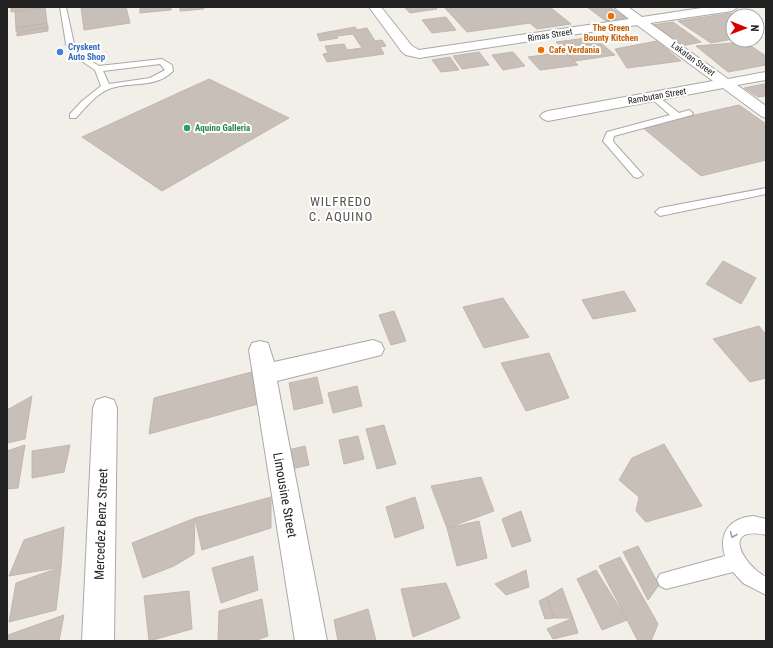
<svg xmlns="http://www.w3.org/2000/svg" width="773" height="648" font-family="'Roboto Condensed',sans-serif">
	<rect width="100%" height="100%" fill="#f2efe9"/>
	<path fill="#c7bfb8" stroke="#c4b6ab" d="M 11,7 L 42,7 L 11,12 Z
		M 45,7 L 47,23 L 16,28 L 15,12 Z
		M 81,7 L 126,7 L 130,23 L 84,30 Z
		M 140,7 L 171,7 L 171,10 L 140,13 Z
		M 180,7 L 204,7 L 204,9 L 180,11 Z
		M 404,7 L 435,7 L 437,9 L 410,13 Z
		M 444,7 L 550,7 L 571,24 L 537,29 L 530,23 L 467,32 Z
		M 587,7 L 610,7 L 626,18 L 606,21 Z
		M 731,13 L 736,16 L 733,16 L 733,39 L 711,43 L 678,21 Z
		M 446,17 L 456,30 L 432,33 L 422,20 Z
		M 673,22 L 701,42 L 682,46 L 652,25 Z
		M 47,23 L 48,27 L 16,32 L 16,28 Z
		M 48,27 L 48,31 L 17,36 L 17,33 Z
		M 355,27 L 357,30 L 367,28 L 375,41 L 382,40 L 386,46 L 380,47 L 384,54 L 327,62 L 323,54 L 328,53 L 325,46 L 344,44 L 347,50 L 362,48 L 353,34 L 337,36 L 338,38 L 320,41 L 317,34 Z
		M 594,37 L 615,55 L 575,61 L 556,42 Z
		M 657,41 L 681,61 L 627,68 L 615,49 Z
		M 745,42 L 766,56 L 766,65 L 728,72 L 696,46 Z
		M 479,52 L 489,65 L 462,69 L 453,56 Z
		M 513,52 L 525,66 L 503,70 L 492,55 Z
		M 565,52 L 578,65 L 540,70 L 528,57 Z
		M 450,57 L 459,70 L 441,72 L 432,60 Z
		M 209,79 L 289,118 L 162,191 L 82,137 Z
		M 764,84 L 766,85 L 766,96 L 758,97 L 744,88 Z
		M 739,105 L 766,124 L 766,160 L 701,176 L 642,127 Z
		M 723,261 L 756,278 L 741,304 L 706,284 Z
		M 624,291 L 636,311 L 593,319 L 582,300 Z
		M 503,298 L 529,337 L 484,348 L 463,307 Z
		M 394,311 L 406,341 L 391,345 L 379,315 Z
		M 759,326 L 766,335 L 766,378 L 750,382 L 713,339 Z
		M 549,353 L 569,398 L 526,411 L 501,363 Z
		M 255,371 L 258,404 L 149,434 L 154,398 Z
		M 317,377 L 323,403 L 294,410 L 289,383 Z
		M 357,386 L 362,406 L 333,413 L 328,393 Z
		M 32,396 L 25,439 L 7,443 L 7,410 Z
		M 384,425 L 396,464 L 377,469 L 366,429 Z
		M 358,436 L 364,459 L 344,464 L 339,440 Z
		M 664,444 L 702,506 L 646,522 L 636,511 L 639,497 L 619,480 L 632,458 Z
		M 25,445 L 18,488 L 7,489 L 7,451 Z
		M 70,445 L 64,472 L 32,478 L 32,451 Z
		M 305,446 L 309,465 L 287,470 L 284,451 Z
		M 481,477 L 494,511 L 447,528 L 431,486 Z
		M 271,497 L 271,528 L 202,550 L 195,518 Z
		M 415,497 L 424,528 L 395,538 L 386,507 Z
		M 521,511 L 531,541 L 512,547 L 502,519 Z
		M 195,518 L 194,554 L 174,566 L 143,578 L 132,543 Z
		M 479,521 L 487,558 L 457,566 L 447,528 Z
		M 64,527 L 61,567 L 9,576 L 24,540 Z
		M 638,546 L 659,585 L 648,600 L 623,552 Z
		M 253,556 L 258,590 L 221,603 L 212,568 Z
		M 620,557 L 658,624 L 651,641 L 638,641 L 599,566 Z
		M 61,567 L 56,610 L 9,622 L 16,583 Z
		M 526,570 L 529,587 L 506,595 L 495,584 Z
		M 596,570 L 627,620 L 602,630 L 577,579 Z
		M 446,583 L 460,618 L 413,637 L 401,589 Z
		M 562,588 L 573,618 L 554,618 L 547,597 Z
		M 189,591 L 192,629 L 149,641 L 144,596 Z
		M 547,597 L 554,618 L 545,619 L 539,601 Z
		M 262,599 L 268,636 L 254,641 L 218,641 L 219,611 Z
		M 368,609 L 376,641 L 338,641 L 334,620 Z
		M 64,615 L 59,641 L 9,641 L 8,635 Z
		M 573,618 L 578,633 L 553,639 L 547,629 Z"/>
	<g fill="none" stroke-linecap="round" stroke-linejoin="round">
		<g stroke="#a9a9a9" stroke-width="2">
			<path id="service" d="M 60,7 L 66,7 L 74,44 L 78,53 L 99,66 L 162,59 L 172,65 L 173,71 C 156,89 128,81 109,89 C 96,94 85,108 76,118 L 70,118 L 70,114 L 82,101 L 101,86 L 95,70 L 71,54 L 66,44 ZM 160,64 L 165,70 L 150,78 L 109,84 L 103,71 Z
				M 655,94 L 679,113 L 689,110 L 693,113 L 692,115 L 614,136 L 613,141 L 616,145 L 643,175 L 638,178 L 634,177 L 603,141 L 607,132 L 670,115 L 652,99 L 652,95 Z
				M 766,188 L 766,194 L 660,216 L 655,212 L 660,208 Z
				M 753,516 L 766,519 L 766,535 C 721,525 742,564 766,577 L 766,595 L 743,583 L 733,572 L 666,589 L 660,586 L 657,580 L 660,574 L 725,556 C 718,533 730,518 753,516 Z"/>
		</g>
		<g stroke="#a9a9a9" stroke-width="2">
			<path id="minor" d="M 369,7 L 381,7 L 412,46 L 419,50 L 629,19 L 614,7 L 628,7 L 642,17 L 708,7 L 738,7 L 732,11 L 650,23 L 728,79 L 766,72 L 766,80 L 737,85 L 766,106 L 766,118 L 761,116 L 723,88 L 548,121 L 543,119 L 540,116 L 543,113 L 548,111 L 713,81 L 637,25 L 419,58 L 406,55 L 402,52 Z
				M 373,340 L 381,343 L 384,349 L 381,355 L 277,381 L 327,641 L 295,641 L 249,350 L 252,343 L 260,341 L 268,343 L 274,362 Z
				M 105,397 L 114,400 L 117,408 L 114,641 L 82,641 L 93,408 L 96,400 Z"/>
		</g>
		<use href="#service" fill="#fff" fill-rule="evenodd"/>
		<use href="#minor" fill="#fff" fill-rule="evenodd"/>
	</g>
	<defs><path id="oneway-chevron" d="M-2-3.5L2.5 0L-2 3.5" fill="none" stroke-width="1.6" stroke-linecap="round" stroke-linejoin="round"/></defs>
	<use stroke="#9c9c9c" href="#oneway-chevron" transform="translate(733 535) rotate(112)"/>
	<g fill="#e8710a" stroke="#fff" stroke-width="1.5">
		<circle cx="611" cy="16" r="4"/>
		<circle cx="541" cy="50" r="4"/>
	</g>
	<circle fill="#3f7fe0" stroke="#fff" stroke-width="1.5" cx="60" cy="52" r="4"/>
	<circle fill="#2e9e5b" stroke="#fff" stroke-width="1.5" cx="187" cy="128" r="4"/>
	<g text-anchor="middle" dominant-baseline="central" stroke-width="4" stroke-linejoin="round" paint-order="stroke">
		<g font-size="9" font-weight="bold" fill="#c56008" stroke="#fff">
			<text x="611" y="28">The Green<tspan x="611" dy="10">Bounty Kitchen</tspan></text>
			<text x="549" y="50" text-anchor="start">Cafe Verdania</text>
		</g>
		<g font-size="9" fill="#222" stroke="#fff">
			<text transform="translate(550 35) rotate(-9)">Rimas Street</text>
			<text transform="translate(693 59) rotate(36)">Lakatan Street</text>
			<text transform="translate(657 96) rotate(-10)">Rambutan Street</text>
		</g>
		<g font-size="9" font-weight="bold" fill="#366cbe" stroke="#fff" text-anchor="start">
			<text x="68" y="47">Cryskent<tspan x="68" dy="10">Auto Shop</tspan></text>
		</g>
		<g font-size="9" font-weight="bold" fill="#27864d" stroke="#fff" text-anchor="start">
			<text x="195" y="128">Aquino Galleria</text>
		</g>
		<g font-size="13" letter-spacing="1" fill="#555" stroke="#fff">
			<text x="341" y="201">WILFREDO<tspan x="341" dy="15">C. AQUINO</tspan></text>
		</g>
		<g font-size="13" fill="#222" stroke="#fff">
			<text transform="translate(285 495) rotate(80)">Limousine Street</text>
			<text transform="translate(101 524) rotate(-88)">Mercedez Benz Street</text>
		</g>
	</g>
	<rect width="773" height="648" fill="none" stroke="#222222" stroke-width="16"/>
	<g transform="translate(745 28) rotate(91)"><circle r="19" fill="#ffffff" stroke="#a7a7a7"/>
	<path d="M0-3L7 15L0 10L-7 15Z" fill="#d40000"/>
	<text y="-6" font-size="11" font-weight="bold" text-anchor="middle" fill="#222222">N</text>
	</g>
</svg>
